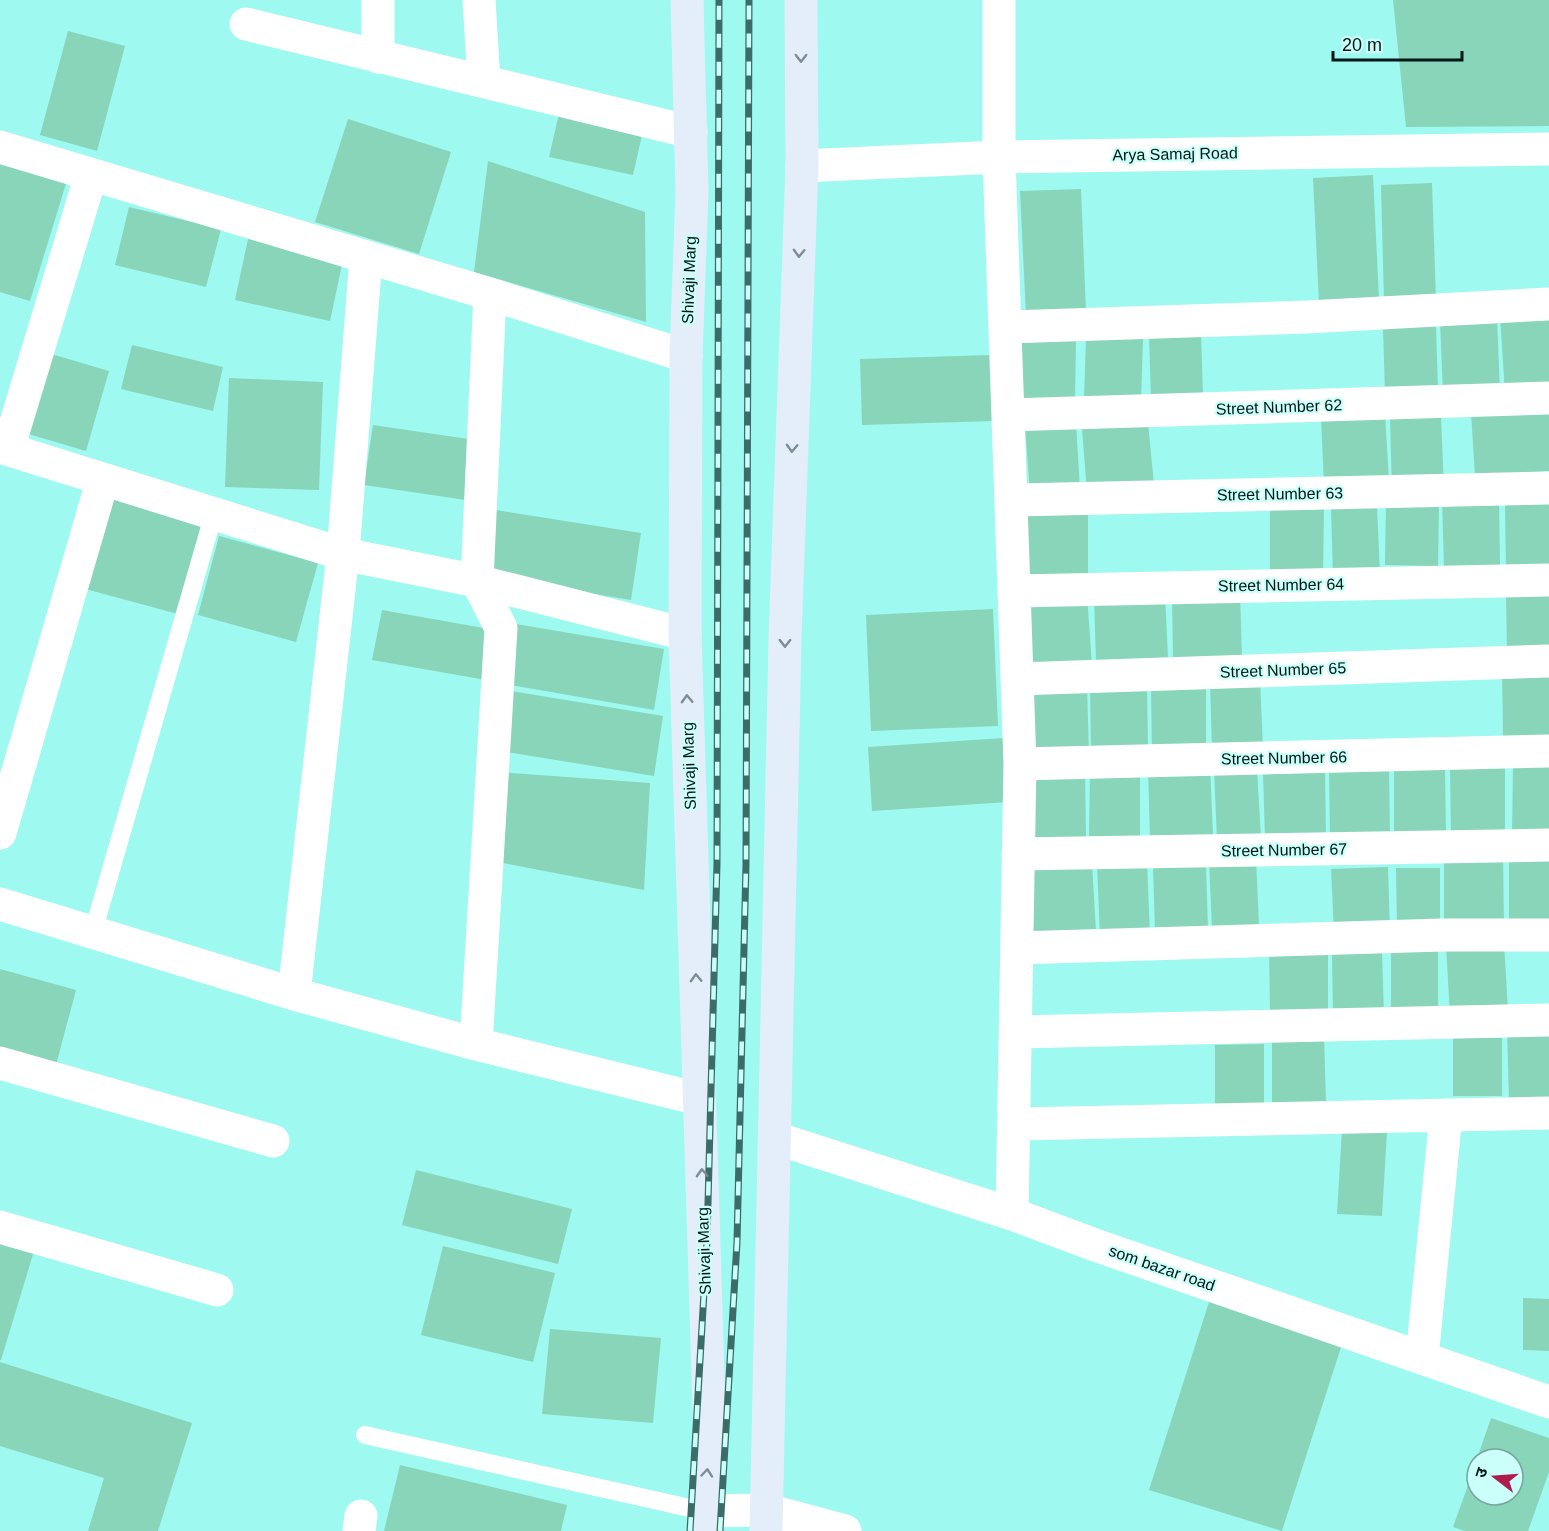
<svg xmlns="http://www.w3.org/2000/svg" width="1549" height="1531" font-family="Arial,'Noto Sans Devanagari',sans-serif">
	<rect width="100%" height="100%" fill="#9ef9f1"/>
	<path fill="#88d5b9" d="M 1393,0 L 1549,0 L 1549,126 L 1406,127 Z
		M 68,31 L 125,46 L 97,151 L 40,135 Z
		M 561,105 L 645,122 L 633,175 L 549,157 Z
		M 348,119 L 451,152 L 419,254 L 315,222 Z
		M 0,157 L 68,177 L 30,301 L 0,292 Z
		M 488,161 L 645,212 L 646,322 L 474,272 Z
		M 1373,175 L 1379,299 L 1319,303 L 1313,178 Z
		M 1432,183 L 1436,299 L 1384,301 L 1381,185 Z
		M 1081,189 L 1086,311 L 1026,315 L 1020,191 Z
		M 129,207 L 221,229 L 206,287 L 115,265 Z
		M 248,239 L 343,260 L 330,321 L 235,300 Z
		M 1549,312 L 1549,390 L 1505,393 L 1500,316 Z
		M 1497,318 L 1500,392 L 1443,395 L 1440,320 Z
		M 1436,326 L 1438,391 L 1385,393 L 1383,328 Z
		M 1201,333 L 1203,398 L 1151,400 L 1149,335 Z
		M 1022,336 L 1076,337 L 1075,401 L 1021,400 Z
		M 1086,337 L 1143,339 L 1141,401 L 1084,399 Z
		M 132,345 L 223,367 L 213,411 L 121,389 Z
		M 48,353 L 109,371 L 86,451 L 25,433 Z
		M 991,355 L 993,421 L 862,425 L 860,359 Z
		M 229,378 L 323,382 L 319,490 L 225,487 Z
		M 1549,407 L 1549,471 L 1475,476 L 1471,412 Z
		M 1147,412 L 1154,485 L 1087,492 L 1081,416 Z
		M 1385,414 L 1389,480 L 1324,484 L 1321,418 Z
		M 1441,417 L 1444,489 L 1392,491 L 1390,419 Z
		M 1076,422 L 1080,490 L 1030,494 L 1025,425 Z
		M 373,425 L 475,440 L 466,500 L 364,485 Z
		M 104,491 L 204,518 L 178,614 L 78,587 Z
		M 1499,499 L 1500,567 L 1444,568 L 1442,500 Z
		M 1549,500 L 1549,571 L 1506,572 L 1505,501 Z
		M 1386,501 L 1439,502 L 1438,566 L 1385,565 Z
		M 1270,502 L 1324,502 L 1323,578 L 1270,578 Z
		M 1088,504 L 1088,574 L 1022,575 L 1020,505 Z
		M 1377,507 L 1380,574 L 1333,576 L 1331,508 Z
		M 495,510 L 641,533 L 631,600 L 484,576 Z
		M 219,536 L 318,563 L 296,642 L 198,615 Z
		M 1165,593 L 1168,659 L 1096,663 L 1094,596 Z
		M 1240,593 L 1242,658 L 1173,659 L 1172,595 Z
		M 1087,595 L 1092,665 L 1030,669 L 1025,599 Z
		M 1549,595 L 1549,652 L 1507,653 L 1506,596 Z
		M 993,609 L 998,726 L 871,731 L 866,615 Z
		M 382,610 L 495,630 L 486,680 L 372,660 Z
		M 510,623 L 664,649 L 654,710 L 499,683 Z
		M 1549,666 L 1549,737 L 1503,737 L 1502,667 Z
		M 1260,678 L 1263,749 L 1212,751 L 1210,681 Z
		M 1151,683 L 1206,683 L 1206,755 L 1152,756 Z
		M 1087,684 L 1089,755 L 1034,757 L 1032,686 Z
		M 1147,685 L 1148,752 L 1091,753 L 1090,686 Z
		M 511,691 L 663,716 L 654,776 L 501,751 Z
		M 1004,738 L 1008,802 L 872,811 L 868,747 Z
		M 1210,765 L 1213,835 L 1150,838 L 1148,768 Z
		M 1445,766 L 1446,835 L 1394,836 L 1394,767 Z
		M 1513,766 L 1549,766 L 1549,835 L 1512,835 Z
		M 1389,767 L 1390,838 L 1330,839 L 1329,768 Z
		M 1450,767 L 1505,767 L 1505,838 L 1451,839 Z
		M 1085,769 L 1086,840 L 1025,841 L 1023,771 Z
		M 1257,769 L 1261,837 L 1217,839 L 1214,771 Z
		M 1090,771 L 1140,771 L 1140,836 L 1089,836 Z
		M 1325,771 L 1326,838 L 1265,839 L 1263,773 Z
		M 496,772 L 650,783 L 644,890 L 493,861 Z
		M 1503,855 L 1504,928 L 1444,929 L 1444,856 Z
		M 1549,856 L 1549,923 L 1509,924 L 1509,857 Z
		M 1256,858 L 1259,926 L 1212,928 L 1209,861 Z
		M 1147,861 L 1150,936 L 1100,938 L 1097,865 Z
		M 1092,863 L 1096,932 L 1031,936 L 1027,866 Z
		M 1206,866 L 1208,929 L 1155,931 L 1153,867 Z
		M 1388,867 L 1390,931 L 1334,933 L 1331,869 Z
		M 1396,868 L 1440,868 L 1440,929 L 1397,929 Z
		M 1328,943 L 1328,1014 L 1270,1015 L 1269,944 Z
		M 1504,943 L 1508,1011 L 1450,1015 L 1446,946 Z
		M 1391,944 L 1438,944 L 1438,1012 L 1391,1013 Z
		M 1382,952 L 1384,1016 L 1333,1017 L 1332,953 Z
		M 0,969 L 76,990 L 56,1065 L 0,1049 Z
		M 1549,1029 L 1549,1101 L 1509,1101 L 1507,1030 Z
		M 1324,1035 L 1326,1103 L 1272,1104 L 1272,1036 Z
		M 1453,1038 L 1502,1038 L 1502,1096 L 1453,1096 Z
		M 1264,1044 L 1264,1106 L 1215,1106 L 1215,1045 Z
		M 1342,1129 L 1387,1131 L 1382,1216 L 1337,1214 Z
		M 416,1170 L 572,1209 L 558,1264 L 402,1225 Z
		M 0,1240 L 34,1251 L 1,1360 L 0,1360 Z
		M 443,1246 L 555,1273 L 533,1362 L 421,1335 Z
		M 1523,1298 L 1549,1299 L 1549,1351 L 1523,1350 Z
		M 1210,1299 L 1343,1341 L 1282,1531 L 1149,1490 Z
		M 550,1329 L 661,1338 L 653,1423 L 542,1414 Z
		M 0,1362 L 192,1423 L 158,1531 L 88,1531 L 104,1478 L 0,1446 Z
		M 1491,1418 L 1549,1438 L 1549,1472 L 1528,1531 L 1465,1531 L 1453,1527 L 1477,1460 L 1477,1495 L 1513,1495 L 1513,1459 L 1477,1459 Z
		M 400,1465 L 567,1505 L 561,1531 L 384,1531 Z"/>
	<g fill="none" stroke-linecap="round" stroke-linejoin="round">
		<path stroke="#fff" stroke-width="18" d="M 93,932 L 214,513
			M 365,1435 L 703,1511"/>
		<path stroke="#fff" stroke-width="33" d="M 479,0 L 484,82
			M 999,0 L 999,157 L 1020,764 L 1012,1214
			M 246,24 L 691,132
			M 378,57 L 378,0
			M 0,147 L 490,294 L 686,356
			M 802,166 L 999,157 L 1549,149
			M 1005,327 L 1307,317 L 1549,304
			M 1008,415 L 1549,398
			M 0,447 L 343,554 L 477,581 L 685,634
			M 8,449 L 91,175
			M 1011,500 L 1549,488
			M 1014,591 L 1549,580
			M 1017,679 L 1549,661
			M 1020,764 L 1549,751
			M 0,833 L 103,479
			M 1018,854 L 1549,845
			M 0,904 L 294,994 L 476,1044 L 699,1099
			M 1017,948 L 1442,935 L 1549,935
			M 294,994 L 343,554 L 366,257
			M 1016,1032 L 1549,1020
			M 476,1044 L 501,628 L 477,581 L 490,294
			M 0,1063 L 273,1141
			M 1015,1124 L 1549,1113
			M 775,1138 L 1012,1214 L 1095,1245 L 1549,1402
			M 0,1227 L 217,1290
			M 1422,1358 L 1446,1115
			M 703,1511 L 767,1510 L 845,1531
			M 359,1531 L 361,1516"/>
		<path stroke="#e3eefa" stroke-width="33" d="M 687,0 L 692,192 L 686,356 L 685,634 L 710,1439 L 703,1531
			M 766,1531 L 785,638 L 802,166 L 801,0"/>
		<g stroke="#3b6c67" stroke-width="7">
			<path id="rail" d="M 690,1531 L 707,1241 L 717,863 L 719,0
				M 720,1531 L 737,1242 L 746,864 L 749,0"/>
		</g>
		<use href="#rail" stroke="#cbfff9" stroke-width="4.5" stroke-dasharray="14" stroke-linecap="butt"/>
	</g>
	<defs><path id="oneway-chevron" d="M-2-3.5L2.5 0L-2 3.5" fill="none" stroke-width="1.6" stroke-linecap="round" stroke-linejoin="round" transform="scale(1.5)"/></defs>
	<g stroke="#7d8e93">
		<use href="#oneway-chevron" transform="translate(801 58) rotate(90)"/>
		<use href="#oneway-chevron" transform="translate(799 253) rotate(92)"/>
		<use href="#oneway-chevron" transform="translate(792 448) rotate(92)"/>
		<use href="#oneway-chevron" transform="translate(785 643) rotate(91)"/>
		<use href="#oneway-chevron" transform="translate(687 699) rotate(-92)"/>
		<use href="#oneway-chevron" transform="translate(696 978) rotate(-92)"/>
		<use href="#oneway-chevron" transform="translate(702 1173) rotate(-92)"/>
		<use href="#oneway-chevron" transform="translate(707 1473) rotate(-85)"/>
	</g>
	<g text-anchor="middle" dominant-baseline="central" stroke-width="4.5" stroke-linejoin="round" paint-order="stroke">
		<g font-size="16" fill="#001816" stroke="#cbfff9">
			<text transform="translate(1175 154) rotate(-1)">Arya Samaj Road</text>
			<text transform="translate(689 280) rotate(-88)">Shivaji Marg</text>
			<text transform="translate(1279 407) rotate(-2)">Street Number 62</text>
			<text transform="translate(1280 494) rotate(-1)">Street Number 63</text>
			<text transform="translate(1281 585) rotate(-1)">Street Number 64</text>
			<text transform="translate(1283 670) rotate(-2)">Street Number 65</text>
			<text transform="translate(1284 758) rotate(-1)">Street Number 66</text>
			<text transform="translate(689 766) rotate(-92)">Shivaji Marg</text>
			<text transform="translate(1284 850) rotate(-1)">Street Number 67</text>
			<text transform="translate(704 1251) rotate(-92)">Shivaji Marg</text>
			<text transform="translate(1162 1268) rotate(19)">som bazar road</text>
		</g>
	</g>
	<g transform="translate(1495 1477) rotate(287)"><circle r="28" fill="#cbfff9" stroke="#7aa39e" stroke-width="1.5"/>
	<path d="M0-4.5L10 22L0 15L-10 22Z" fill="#af1d4d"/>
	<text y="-9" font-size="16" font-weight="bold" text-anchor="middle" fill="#001816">उ</text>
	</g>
	<path d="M1333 51v9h129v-9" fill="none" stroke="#001816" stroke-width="3"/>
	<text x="1342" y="51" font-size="18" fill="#001816" stroke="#cbfff9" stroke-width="4.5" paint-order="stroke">20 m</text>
</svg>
